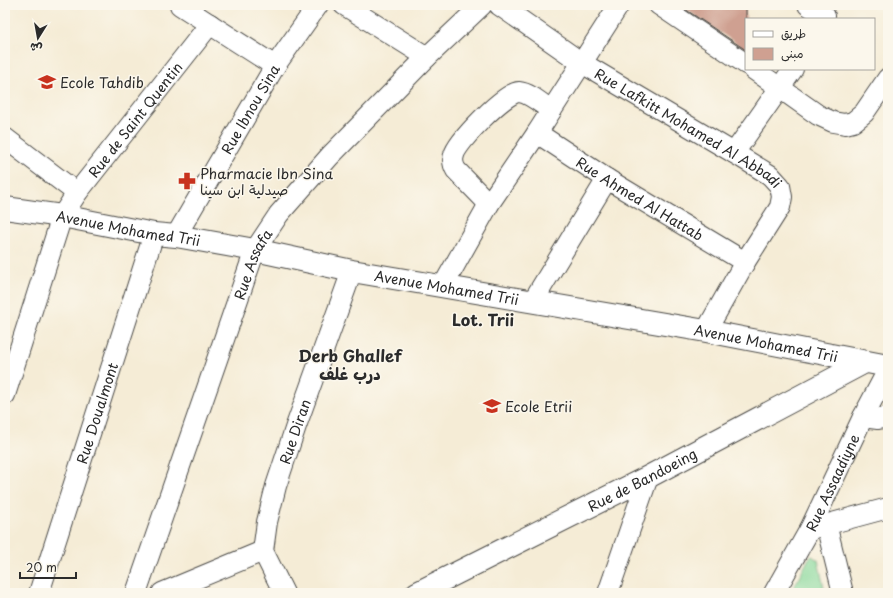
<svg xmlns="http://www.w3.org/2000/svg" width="893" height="598" font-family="'Playpen Sans','Playpen Sans Arabic',sans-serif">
	<rect width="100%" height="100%" fill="#fbf7ec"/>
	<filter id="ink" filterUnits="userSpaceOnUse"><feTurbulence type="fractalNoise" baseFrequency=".025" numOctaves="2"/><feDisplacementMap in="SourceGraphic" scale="8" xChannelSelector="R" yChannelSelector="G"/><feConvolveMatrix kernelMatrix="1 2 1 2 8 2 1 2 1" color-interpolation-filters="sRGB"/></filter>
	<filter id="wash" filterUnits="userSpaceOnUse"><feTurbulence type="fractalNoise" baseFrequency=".012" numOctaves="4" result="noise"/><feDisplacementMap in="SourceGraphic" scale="16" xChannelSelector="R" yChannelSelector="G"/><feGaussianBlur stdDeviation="0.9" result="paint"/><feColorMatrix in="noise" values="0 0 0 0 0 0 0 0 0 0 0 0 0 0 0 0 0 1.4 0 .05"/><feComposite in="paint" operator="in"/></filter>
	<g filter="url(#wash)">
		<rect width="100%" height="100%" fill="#f5ecd6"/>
		<path fill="#83d798" stroke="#578162" d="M 812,556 L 818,560 L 825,593 L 791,593 L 809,558 Z"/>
		<g id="blocks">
			<path fill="#cfa091" d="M 679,5 L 746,5 L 746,50 Z"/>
		</g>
	</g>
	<g filter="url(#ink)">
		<use href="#blocks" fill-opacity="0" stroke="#494845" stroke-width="1"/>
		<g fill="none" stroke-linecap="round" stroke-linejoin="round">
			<g stroke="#494845" stroke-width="22">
				<g id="minor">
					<path d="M 180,5 L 275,66"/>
					<path d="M 344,5 L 427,57"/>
					<path id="s1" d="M 499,5 L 582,63 L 734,153 L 770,175 L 780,186 L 782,197 L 780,207 L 745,262 L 706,331"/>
					<path d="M 659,5 L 746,64"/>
					<path d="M 808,5 L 825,16"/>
					<path d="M 753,69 L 818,115 L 833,122 L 845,124 L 853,122 L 864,113 L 888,78"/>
					<path id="s2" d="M 537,133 L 607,179 L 745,262"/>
					<path d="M 5,138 L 77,193"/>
					<path d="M 734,153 L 793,69"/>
					<path d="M 489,204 L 456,170 C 453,165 452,161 454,155 C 457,142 506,91 519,92 C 530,93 543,105 551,110"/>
					<path id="s3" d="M 176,236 L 275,66 L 318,5"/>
					<path d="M 443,286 L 489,204 L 537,133 L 619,5"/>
					<path d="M 533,301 L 607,179"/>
					<path id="s4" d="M 5,395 L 62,216 L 77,193 L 210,24"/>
					<path d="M 863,417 L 878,419 L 888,417"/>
					<path d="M 826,524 L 843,593"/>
					<path d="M 810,529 L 888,508"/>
					<path id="s5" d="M 39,593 L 154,234"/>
					<path id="s6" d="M 136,593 L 255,250 L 279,214 L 330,156 L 427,57 L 482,5"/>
					<path d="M 162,593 L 263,551"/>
					<path id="s7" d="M 284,593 L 263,551 L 267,522 L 276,486 L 296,426 L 352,271"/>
					<path d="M 608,593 L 648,477"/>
					<path id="s8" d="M 774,593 L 810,529 L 863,417 L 888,370"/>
				</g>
			</g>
			<g stroke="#494845" stroke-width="24">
				<g id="tertiary">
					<path id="s9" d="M 5,208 L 62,216 L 154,234 L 176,236 L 255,250 L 352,271 L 706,331 L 888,366"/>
					<path id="s10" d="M 417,593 L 648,477 L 865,362"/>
				</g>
			</g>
			<use href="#minor" stroke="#fff" stroke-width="20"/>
			<use href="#tertiary" stroke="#fff" stroke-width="22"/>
		</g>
	</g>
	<defs>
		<g id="school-bare" transform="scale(1.38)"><path d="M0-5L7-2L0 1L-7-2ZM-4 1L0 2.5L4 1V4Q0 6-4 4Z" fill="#c8321e" stroke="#fbf7ec" stroke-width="2.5" paint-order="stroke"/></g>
		<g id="pharmacy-bare" transform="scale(1.38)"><path d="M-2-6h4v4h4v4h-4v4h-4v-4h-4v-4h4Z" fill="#c8321e" stroke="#fbf7ec" stroke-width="2.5" paint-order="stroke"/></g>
	</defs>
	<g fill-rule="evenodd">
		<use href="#school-bare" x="47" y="82"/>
		<use href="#pharmacy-bare" x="187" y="181"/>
		<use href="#school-bare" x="492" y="406"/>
	</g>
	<g text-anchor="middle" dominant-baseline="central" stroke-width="3" stroke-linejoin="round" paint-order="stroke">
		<g font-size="14" fill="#2b2b2b" stroke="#fbf7ec" text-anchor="start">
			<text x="60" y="82">Ecole Tahdib</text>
			<text x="200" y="173">Pharmacie Ibn Sina<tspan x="200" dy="16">صيدلية ابن سينا</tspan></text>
			<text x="505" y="406">Ecole Etrii</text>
		</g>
		<g font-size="14" fill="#2b2b2b" stroke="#fbf7ec">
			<text stroke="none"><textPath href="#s3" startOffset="147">Rue Ibnou Sina</textPath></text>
			<text stroke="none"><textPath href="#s4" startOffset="309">Rue de Saint Quentin</textPath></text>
			<text stroke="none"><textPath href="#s1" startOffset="226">Rue Lafkitt Mohamed Al Abbadi</textPath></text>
			<text stroke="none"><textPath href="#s2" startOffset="122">Rue Ahmed Al Hattab</textPath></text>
			<text stroke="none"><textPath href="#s9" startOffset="125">Avenue Mohamed Trii</textPath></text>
			<text stroke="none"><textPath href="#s6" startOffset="349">Rue Assafa</textPath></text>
			<text stroke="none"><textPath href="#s9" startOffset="449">Avenue Mohamed Trii</textPath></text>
			<text stroke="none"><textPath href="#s9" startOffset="773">Avenue Mohamed Trii</textPath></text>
			<text stroke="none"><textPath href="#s5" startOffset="189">Rue Doualmont</textPath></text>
			<text stroke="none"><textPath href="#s7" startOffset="171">Rue Diran</textPath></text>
			<text stroke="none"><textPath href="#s10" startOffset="252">Rue de Bandoeing</textPath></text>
			<text stroke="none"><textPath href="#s8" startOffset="125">Rue Assaadiyne</textPath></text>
		</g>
		<g font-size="16" font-weight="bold" fill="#2b2b2b" stroke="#fbf7ec">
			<text x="483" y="319">Lot. Trii</text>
			<text x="350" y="355">Derb Ghallef<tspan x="350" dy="18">درب غلف</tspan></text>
		</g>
	</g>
	<rect width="893" height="598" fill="none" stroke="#fbf7ec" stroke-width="20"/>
	<rect x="745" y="18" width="130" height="52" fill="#fbf7ec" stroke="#a8a59f"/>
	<rect x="753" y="31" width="20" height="6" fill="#ffffff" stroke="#a8a59f"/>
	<text x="781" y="38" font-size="12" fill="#2b2b2b">طريق</text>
	<rect x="753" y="48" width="20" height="12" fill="#cfa091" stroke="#a8a59f"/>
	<text x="781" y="58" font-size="12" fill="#2b2b2b">مبنى</text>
	<g transform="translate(38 38) rotate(191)" stroke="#fbf7ec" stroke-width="3" paint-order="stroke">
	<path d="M0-3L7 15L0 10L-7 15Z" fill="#2b2b2b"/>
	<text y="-6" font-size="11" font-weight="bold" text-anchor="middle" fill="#2b2b2b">ش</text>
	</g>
	<path d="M20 572v6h56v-6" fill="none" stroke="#2b2b2b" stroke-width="2"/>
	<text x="26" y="572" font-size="12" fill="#2b2b2b" stroke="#fbf7ec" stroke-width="3" paint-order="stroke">20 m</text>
</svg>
